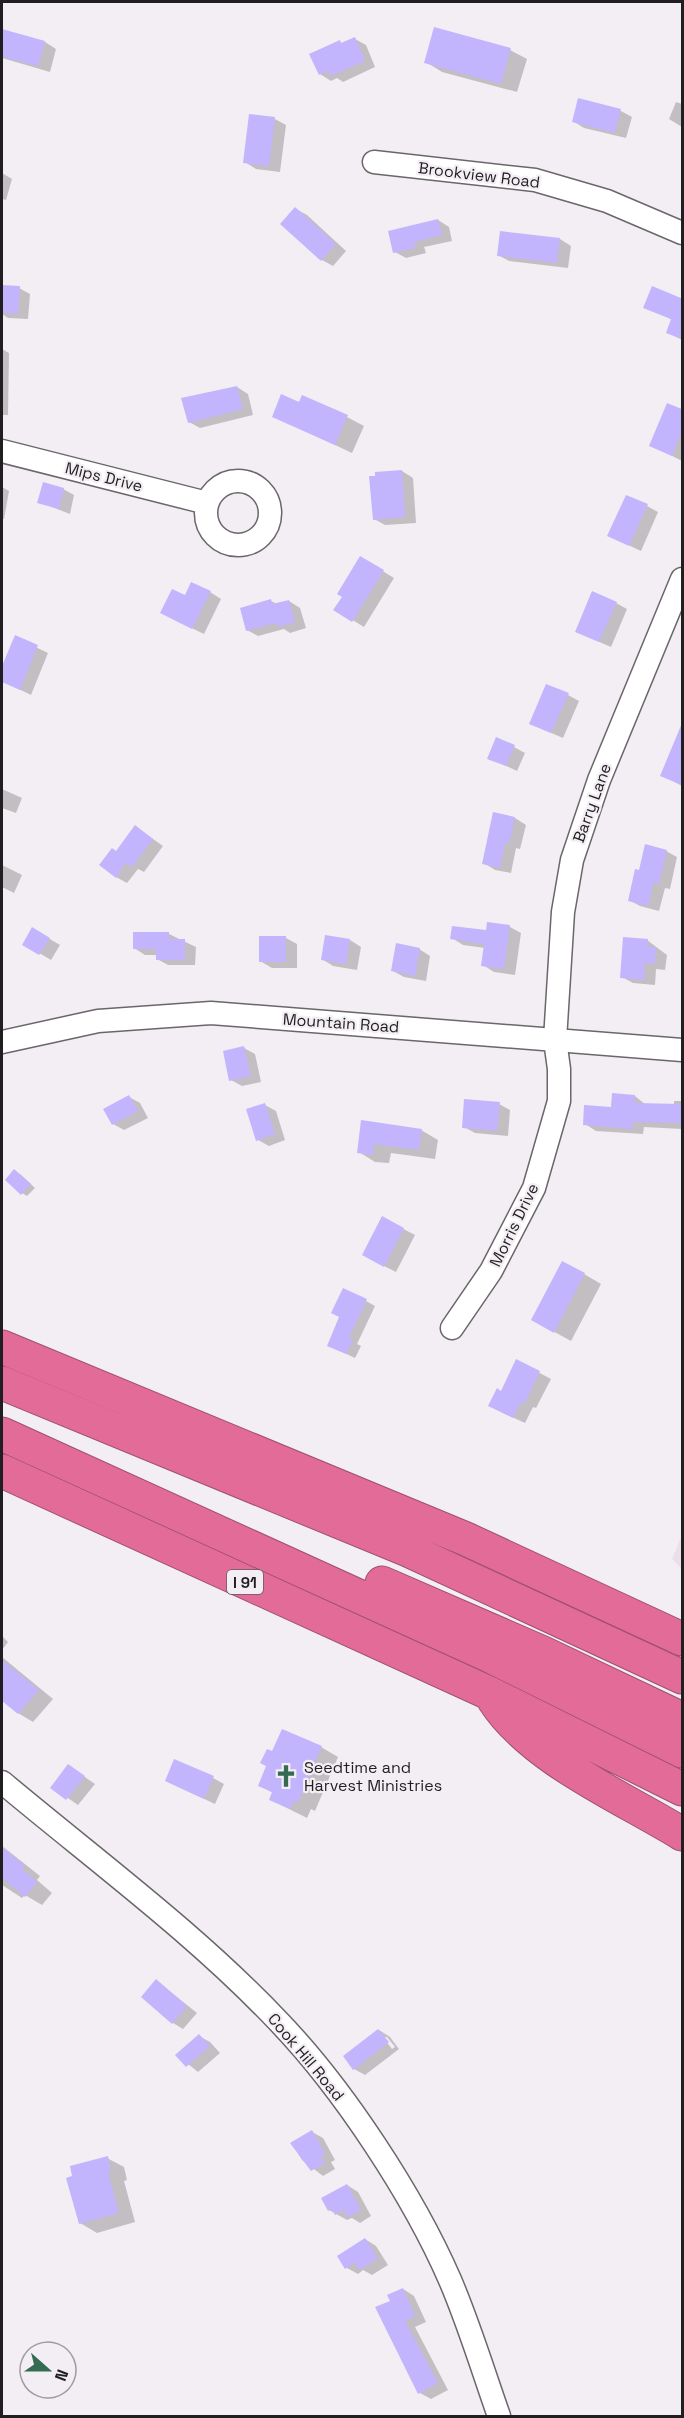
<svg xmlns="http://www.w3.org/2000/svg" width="684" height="2418" font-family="'Space Grotesk',sans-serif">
	<rect width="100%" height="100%" fill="#f3eef3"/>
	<path fill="#eadfea" d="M 682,1535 L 682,1569 L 672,1559 Z"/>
	<path fill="#0003" fill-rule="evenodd" d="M 2,31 L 45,42 L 56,49 L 50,72 L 2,58 Z
		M 355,39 L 366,45 L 375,67 L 343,82 L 337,78 L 331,81 L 320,74 L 340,42 L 343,44 Z
		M 510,50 L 527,59 L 517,92 L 442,72 L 426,62 Z
		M 676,102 L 682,104 L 682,127 L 669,119 Z
		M 621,111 L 632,117 L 626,138 L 584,128 L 573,121 Z
		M 251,116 L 275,119 L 286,125 L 280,172 L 256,169 L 245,162 Z
		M 2,173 L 12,179 L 6,200 L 2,199 Z
		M 296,209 L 307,215 L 346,251 L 333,266 L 322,260 Z
		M 438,220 L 449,227 L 452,241 L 424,247 L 426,253 L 406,258 L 395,252 Z
		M 560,239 L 571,246 L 568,268 L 509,261 L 498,255 Z
		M 2,287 L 19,288 L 30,294 L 28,319 L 8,318 L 2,314 Z
		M 653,288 L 682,300 L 682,340 L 667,332 L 673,320 L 645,307 Z
		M 2,349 L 9,353 L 8,415 L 2,415 Z
		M 237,387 L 248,394 L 253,415 L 200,428 L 189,422 Z
		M 300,404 L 347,417 L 364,426 L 352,453 L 273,416 Z
		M 668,405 L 682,411 L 682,461 L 651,445 Z
		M 402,471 L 413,478 L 416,523 L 385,525 L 374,519 Z
		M 2,487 L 9,491 L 4,519 L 2,519 Z
		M 63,489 L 74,495 L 70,514 L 39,502 Z
		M 647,506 L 658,512 L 641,551 L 609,536 Z
		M 361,558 L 394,578 L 364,627 L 336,610 Z
		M 210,592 L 221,599 L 204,634 L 173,619 Z
		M 271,601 L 277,604 L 289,601 L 300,608 L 306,628 L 290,633 L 284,629 L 258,636 L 247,630 Z
		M 616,603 L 627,609 L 611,647 L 588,637 Z
		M 15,637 L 48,653 L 31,695 L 2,681 L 2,670 Z
		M 568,695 L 579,701 L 563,738 L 542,729 Z
		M 681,730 L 682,731 L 682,786 L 662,775 Z
		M 514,747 L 525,753 L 517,771 L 489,758 Z
		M 2,789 L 22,798 L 16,813 L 2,808 Z
		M 515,818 L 526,825 L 520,849 L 516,848 L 511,873 L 495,870 L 484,863 Z
		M 136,827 L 163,846 L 144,872 L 138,869 L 127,883 L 116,877 L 117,853 Z
		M 666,851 L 677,857 L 670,889 L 665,888 L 659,911 L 640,906 L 629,900 L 641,872 Z
		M 2,865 L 22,875 L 14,893 L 2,887 Z
		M 488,924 L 510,927 L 521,933 L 515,975 L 494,972 L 483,965 L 485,948 L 463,945 L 452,938 L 487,932 Z
		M 33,929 L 60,945 L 51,960 L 24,944 Z
		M 169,934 L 196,947 L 195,965 L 168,965 L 157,959 L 157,955 L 145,955 L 134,948 Z
		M 286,938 L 297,944 L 297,968 L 272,968 L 260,961 Z
		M 350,940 L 361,947 L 357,970 L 333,966 L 322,959 Z
		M 647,940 L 667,955 L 665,970 L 656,969 L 655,985 L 633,983 L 622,977 Z
		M 419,949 L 430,956 L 426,981 L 404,977 L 393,971 Z
		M 244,1048 L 255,1054 L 261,1082 L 242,1086 L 231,1080 Z
		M 635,1096 L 646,1105 L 674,1106 L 674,1101 L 682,1101 L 682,1129 L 644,1127 L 643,1134 L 596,1131 L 585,1124 Z
		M 129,1097 L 140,1103 L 148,1118 L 124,1130 L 113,1124 Z
		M 499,1104 L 510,1110 L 508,1136 L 475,1133 L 464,1127 Z
		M 265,1105 L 276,1111 L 285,1140 L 269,1146 L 258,1140 Z
		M 363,1122 L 421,1130 L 438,1140 L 435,1159 L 391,1153 L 389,1163 L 375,1162 L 359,1152 Z
		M 20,1174 L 35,1188 L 27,1196 L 22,1193 Z
		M 382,1218 L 415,1235 L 396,1272 L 374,1261 Z
		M 584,1274 L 601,1284 L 571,1341 L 549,1329 Z
		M 366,1301 L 375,1306 L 357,1344 L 361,1346 L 355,1358 L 338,1350 Z
		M 517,1361 L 551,1379 L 536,1408 L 533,1407 L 525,1423 L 501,1412 L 501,1393 Z
		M 2,1636 L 8,1642 L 2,1650 Z
		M 2,1657 L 53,1699 L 33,1722 L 18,1713 L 8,1692 L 2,1686 Z
		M 321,1747 L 338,1757 L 315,1811 L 311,1809 L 307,1818 L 271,1800 L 273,1793 L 259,1785 L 273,1753 Z
		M 69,1766 L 95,1784 L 78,1805 L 52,1787 Z
		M 213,1778 L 224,1784 L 215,1804 L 166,1781 Z
		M 2,1846 L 40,1876 L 37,1880 L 52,1893 L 42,1905 L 25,1895 L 22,1898 L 2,1885 Z
		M 157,1981 L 197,2013 L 183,2029 L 173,2023 Z
		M 379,2030 L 390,2037 L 399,2049 L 365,2075 L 354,2069 ZM 383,2037 L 387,2037 L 395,2047 L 392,2049 Z
		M 199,2036 L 210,2042 L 220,2053 L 198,2072 L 177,2055 Z
		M 312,2132 L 323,2138 L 335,2160 L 331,2162 L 335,2169 L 323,2176 L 302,2160 L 292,2143 Z
		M 107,2158 L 124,2167 L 127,2180 L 124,2181 L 135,2222 L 97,2233 L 80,2223 Z
		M 347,2185 L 358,2192 L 371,2216 L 360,2223 L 352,2218 L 347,2220 L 329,2210 Z
		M 365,2239 L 376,2246 L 388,2265 L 372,2275 L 363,2270 L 358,2274 L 347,2268 Z
		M 403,2289 L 414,2296 L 426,2322 L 415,2327 L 448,2390 L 431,2399 L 420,2393 L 392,2301 Z"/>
	<path fill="#c3b4fe" d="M 434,27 L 511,48 L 501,84 L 424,63 Z
		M 2,29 L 45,41 L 38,66 L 2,57 Z
		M 355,37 L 365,61 L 331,76 L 328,71 L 319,75 L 309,54 L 340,40 L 341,43 Z
		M 578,98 L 621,109 L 615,133 L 572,122 Z
		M 249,114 L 275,117 L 269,166 L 243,163 Z
		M 295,207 L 336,244 L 321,261 L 280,224 Z
		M 438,219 L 442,235 L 414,242 L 416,248 L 393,253 L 388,231 Z
		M 500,231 L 560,238 L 557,263 L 497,256 Z
		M 2,285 L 20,286 L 18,314 L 2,312 Z
		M 652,286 L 681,298 L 682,294 L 682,330 L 679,338 L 666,333 L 671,319 L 643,308 Z
		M 237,386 L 243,409 L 188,423 L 181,398 Z
		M 281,394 L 299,402 L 302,395 L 348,415 L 335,445 L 272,417 Z
		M 667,403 L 682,409 L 682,431 L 672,456 L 649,446 Z
		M 402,470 L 405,517 L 373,520 L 369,476 L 375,476 L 375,472 Z
		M 43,482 L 64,488 L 59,509 L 37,503 Z
		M 626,495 L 648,504 L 629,546 L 607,536 Z
		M 360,556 L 384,570 L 352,622 L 333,610 L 342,597 L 337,594 Z
		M 191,582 L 211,591 L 192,629 L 160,613 L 172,589 L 185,595 Z
		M 592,591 L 617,602 L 599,642 L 575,632 Z
		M 271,599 L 272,604 L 289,600 L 295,622 L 278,627 L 276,623 L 246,631 L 240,608 Z
		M 15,635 L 38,645 L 20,690 L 2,682 L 2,666 Z
		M 546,684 L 569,693 L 551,733 L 529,724 Z
		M 682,723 L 682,785 L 660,776 Z
		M 496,737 L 515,745 L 506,766 L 487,759 Z
		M 493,812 L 515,817 L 509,844 L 505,843 L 500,868 L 482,864 Z
		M 135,825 L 153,839 L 132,867 L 126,863 L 116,878 L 99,865 L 112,848 L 116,851 Z
		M 645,844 L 667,850 L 659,884 L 654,882 L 648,906 L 628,901 L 635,869 L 639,870 Z
		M 487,922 L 510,925 L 504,969 L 481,966 L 484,944 L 450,939 L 452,926 L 486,930 Z
		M 32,927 L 50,938 L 39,955 L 22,945 Z
		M 133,932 L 169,932 L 169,939 L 185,939 L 185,960 L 156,960 L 156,949 L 133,949 Z
		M 325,935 L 350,939 L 346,964 L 321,960 Z
		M 259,936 L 286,936 L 286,962 L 259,962 Z
		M 623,937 L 648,939 L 647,946 L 656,947 L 655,964 L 645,963 L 644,980 L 620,978 Z
		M 396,943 L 420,948 L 415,976 L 391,971 Z
		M 244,1046 L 251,1076 L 229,1081 L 223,1051 Z
		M 612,1093 L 635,1095 L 635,1103 L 682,1104 L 682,1123 L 633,1122 L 633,1129 L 583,1125 L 584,1105 L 611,1107 Z
		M 129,1095 L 138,1111 L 112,1125 L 103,1109 Z
		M 464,1099 L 500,1102 L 497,1131 L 462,1128 Z
		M 265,1103 L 275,1134 L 256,1141 L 246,1109 Z
		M 361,1120 L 422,1129 L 419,1150 L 374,1144 L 373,1155 L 357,1153 Z
		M 14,1169 L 31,1184 L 21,1195 L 5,1180 Z
		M 382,1216 L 404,1228 L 384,1267 L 362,1255 Z
		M 562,1261 L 585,1273 L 554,1333 L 531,1320 Z
		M 343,1288 L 367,1299 L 349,1338 L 353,1340 L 346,1354 L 327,1346 L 339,1317 L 331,1313 Z
		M 516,1359 L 540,1371 L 525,1403 L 521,1402 L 513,1418 L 488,1406 L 497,1388 L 501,1391 Z
		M 2,1660 L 39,1690 L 18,1714 L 2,1701 Z
		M 282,1729 L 322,1746 L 298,1803 L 294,1801 L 290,1809 L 269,1800 L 272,1792 L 258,1786 L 266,1766 L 260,1763 L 267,1749 L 272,1751 Z
		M 174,1759 L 214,1776 L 204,1799 L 165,1781 Z
		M 68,1764 L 85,1776 L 66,1800 L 50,1788 Z
		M 2,1847 L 25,1866 L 22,1869 L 37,1882 L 25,1897 L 2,1878 Z
		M 156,1979 L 187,2006 L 172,2024 L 141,1997 Z
		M 378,2029 L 389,2042 L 353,2070 L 343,2056 Z
		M 199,2034 L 210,2046 L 186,2067 L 175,2055 Z
		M 312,2130 L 325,2153 L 321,2156 L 325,2163 L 311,2171 L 290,2143 Z
		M 108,2156 L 111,2171 L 108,2172 L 119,2213 L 79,2224 L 66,2178 L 72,2176 L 70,2166 Z
		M 347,2184 L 361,2210 L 348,2217 L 344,2210 L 335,2215 L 332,2209 L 328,2211 L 321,2198 Z
		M 365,2238 L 378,2258 L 360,2270 L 355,2263 L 345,2269 L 337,2256 Z
		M 403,2288 L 415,2316 L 405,2321 L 438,2383 L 418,2394 L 375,2307 L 390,2301 L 387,2295 Z"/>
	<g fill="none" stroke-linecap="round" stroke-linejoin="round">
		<g stroke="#6a666a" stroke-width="25">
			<path id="minor" d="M 374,162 L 535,180 L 607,201 L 682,233
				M 2,451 L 207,503
				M206 513a32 32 0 1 1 64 0a32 32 0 1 1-64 0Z
				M 2,1042 L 98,1021 L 211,1013 L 682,1050
				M 452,1328 L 491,1271 L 534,1188 L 559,1101 L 559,1069 L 555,1040 L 563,912 L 572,860 L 599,780 L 682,579
				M 2,1782 C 95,1860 196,1934 280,2023 C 343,2089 413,2195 450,2280 C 469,2324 483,2371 499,2416"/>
		</g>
		<g stroke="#9e516d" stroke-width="35">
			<path id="highway" d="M 2,1347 L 466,1539 L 682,1639
				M 2,1383 L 408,1550 L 682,1677
				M 2,1434 L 488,1655 L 682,1751
				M 2,1471 L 489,1693 L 682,1789
				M 382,1583 L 543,1653 L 682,1719
				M 494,1700 C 532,1759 622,1797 682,1834"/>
		</g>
		<use href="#minor" stroke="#fff" stroke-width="22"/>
		<use href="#highway" stroke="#e26c97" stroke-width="33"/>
	</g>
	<defs>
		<g id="church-bare" transform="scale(1.8)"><path d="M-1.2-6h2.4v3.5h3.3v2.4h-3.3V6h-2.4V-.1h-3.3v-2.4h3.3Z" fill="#346b52" stroke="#f3eef3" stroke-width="2.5" paint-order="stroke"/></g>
	</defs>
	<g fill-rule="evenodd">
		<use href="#church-bare" x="286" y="1776"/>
	</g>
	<g text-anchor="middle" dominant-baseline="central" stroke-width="4.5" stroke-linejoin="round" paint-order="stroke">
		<rect fill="#f3eef3" stroke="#5f5c5f" stroke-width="1.5" x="227" y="1570" width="36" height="24" rx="4.5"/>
		<g font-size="15" font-weight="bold" fill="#201e20">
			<text x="245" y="1582">I 91</text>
		</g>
		<g font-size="16" fill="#201e20" stroke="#f3eef3">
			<text transform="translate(479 175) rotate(7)">Brookview Road</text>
			<text transform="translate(104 477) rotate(14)">Mips Drive</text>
			<text transform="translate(592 803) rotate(-70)">Barry Lane</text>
			<text transform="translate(341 1023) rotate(4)">Mountain Road</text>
			<text transform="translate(514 1225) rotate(-64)">Morris Drive</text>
			<text transform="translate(306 2057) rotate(50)">Cook Hill Road</text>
		</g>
		<g font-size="16" fill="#201e20" stroke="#f3eef3" text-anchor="start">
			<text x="304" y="1767">Seedtime and<tspan x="304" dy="18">Harvest Ministries</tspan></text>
		</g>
	</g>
	<rect width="684" height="2418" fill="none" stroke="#201e20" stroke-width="6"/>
	<g transform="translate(48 2370) rotate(111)"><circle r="28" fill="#f3eef3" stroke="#9f9b9f" stroke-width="1.5"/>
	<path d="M0-4.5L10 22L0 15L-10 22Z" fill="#346b52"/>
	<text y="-9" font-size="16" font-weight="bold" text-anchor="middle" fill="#201e20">N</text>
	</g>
</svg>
